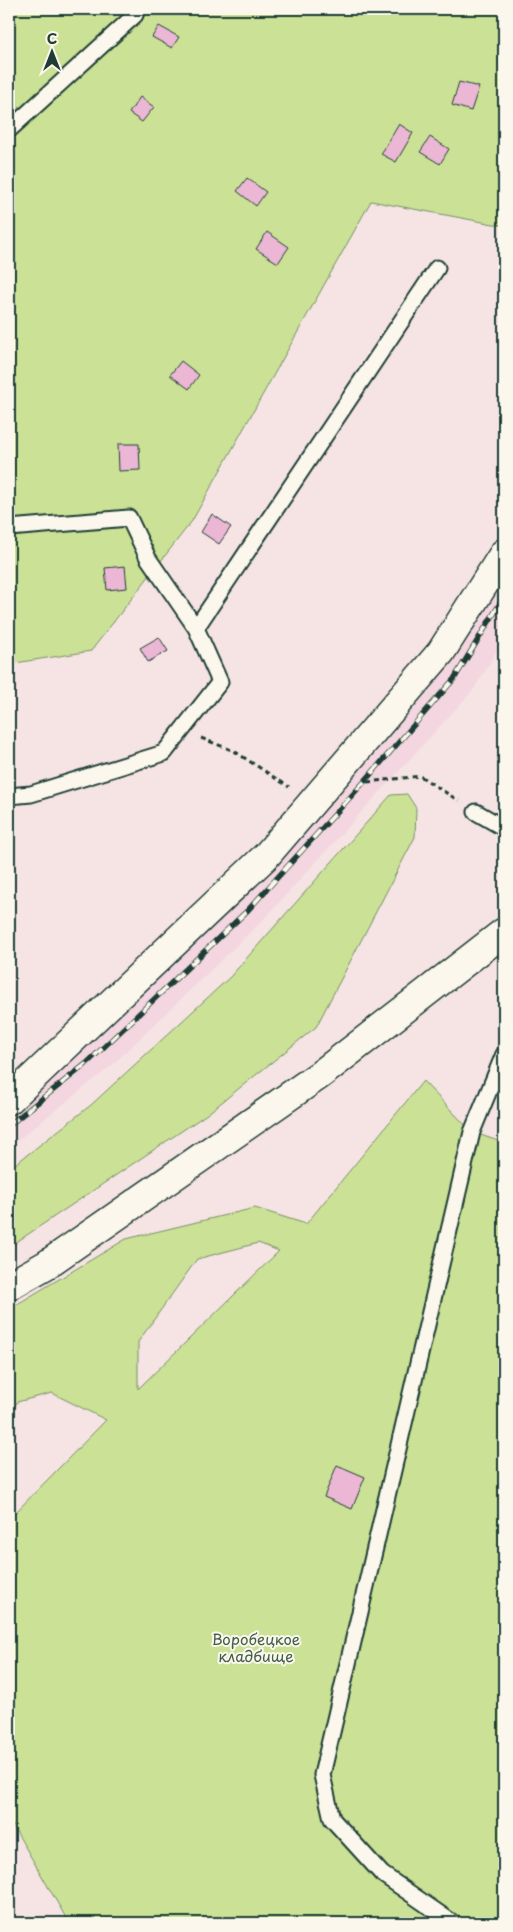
<svg xmlns="http://www.w3.org/2000/svg" width="513" height="1932" font-family="'Playpen Sans',sans-serif">
	<rect width="100%" height="100%" fill="#f6e4e5"/>
	<filter id="ink" filterUnits="userSpaceOnUse"><feTurbulence type="fractalNoise" baseFrequency=".02" numOctaves="2"/><feDisplacementMap in="SourceGraphic" scale="10" xChannelSelector="R" yChannelSelector="G"/><feConvolveMatrix kernelMatrix="1 2 1 2 8 2 1 2 1" color-interpolation-filters="sRGB"/></filter>
	<g filter="url(#ink)">
		<path fill="#f3d6e0" d="M 504,569 L 504,639 L 474,689 L 264,919 L 109,1068 L 9,1147 L 9,1110 L 441,670 Z"/>
		<path fill="#cbe196" stroke="#758f65" fill-rule="evenodd" d="M 9,9 L 504,9 L 504,226 L 371,201 L 192,521 L 91,651 L 9,664 Z
			M 407,794 L 416,808 L 415,837 L 316,1027 L 207,1114 L 9,1247 L 9,1169 L 91,1105 L 230,977 L 391,795 Z
			M 423,1081 L 472,1132 L 504,1143 L 504,1923 L 69,1923 L 9,1819 L 9,1519 L 106,1420 L 52,1393 L 17,1402 L 9,1418 L 9,1309 L 126,1239 L 255,1208 L 306,1224 ZM 258,1243 L 279,1251 L 138,1389 L 138,1342 L 197,1259 Z"/>
		<path fill="#ebb7d4" stroke="#1f3d34" d="M 159,26 L 179,37 L 172,48 L 152,37 Z
			M 459,82 L 479,87 L 471,111 L 452,105 Z
			M 140,97 L 154,107 L 142,122 L 129,113 Z
			M 399,124 L 413,133 L 396,162 L 381,154 Z
			M 430,137 L 449,149 L 440,164 L 420,152 Z
			M 247,178 L 266,192 L 256,206 L 237,191 Z
			M 267,232 L 289,247 L 278,263 L 256,249 Z
			M 181,361 L 199,375 L 189,389 L 170,375 Z
			M 118,444 L 139,444 L 140,470 L 119,471 Z
			M 212,514 L 231,527 L 219,544 L 201,532 Z
			M 125,566 L 127,588 L 107,590 L 105,568 Z
			M 159,637 L 168,651 L 148,662 L 140,648 Z
			M 337,1465 L 365,1477 L 352,1509 L 324,1497 Z"/>
		<g fill="none" stroke-linecap="round" stroke-linejoin="round">
			<g stroke="#1f3d34" stroke-width="19">
				<path id="lane" d="M 9,130 L 135,15 L 137,9
					M 9,528 L 129,518 L 148,558 L 196,628 L 220,682 L 164,753 L 31,794 L 9,796
					M 196,628 L 437,268
					M 476,812 L 504,828
					M 453,1923 L 382,1874 L 332,1819 L 322,1775 L 472,1132 L 504,1054"/>
			</g>
			<g stroke="#1f3d34" stroke-width="31">
				<path id="street" d="M 9,1100 L 266,856 L 441,652 L 504,553
					M 9,1286 L 46,1265 L 321,1074 L 504,932"/>
			</g>
			<path stroke="#1f3d34" stroke-width="3" stroke-dasharray="5 4" stroke-linecap="butt" d="M 201,738 L 234,751 L 289,787
				M 367,782 L 420,776 L 459,801"/>
			<use href="#lane" stroke="#fbf7ec" stroke-width="15"/>
			<use href="#street" stroke="#fbf7ec" stroke-width="28"/>
			<g stroke="#1f3d34" stroke-width="5.5">
				<path id="rail" d="M 9,1125 L 86,1064 L 248,910 L 364,782 L 454,679 L 504,597"/>
			</g>
			<use href="#rail" stroke="#fbf7ec" stroke-width="4" stroke-dasharray="11" stroke-linecap="butt"/>
		</g>
	</g>
	<g text-anchor="middle" dominant-baseline="central" stroke-width="4" stroke-linejoin="round" paint-order="stroke">
		<g font-size="15" fill="#415e48" stroke="#fbf7ec">
			<text x="256" y="1638">Воробецкое<tspan x="256" dy="17">кладбище</tspan></text>
		</g>
	</g>
	<rect width="513" height="1932" fill="none" stroke="#fbf7ec" stroke-width="30"/>
	<rect x="15" y="15" width="483" height="1902" fill="none" stroke="#1f3d34" stroke-width="2" filter="url(#ink)"/>
	<g transform="translate(52 52)" stroke="#fbf7ec" stroke-width="4" paint-order="stroke">
	<path d="M0-4L9 19L0 12L-9 19Z" fill="#1f3d34"/>
	<text y="-8" font-size="14" font-weight="bold" text-anchor="middle" fill="#1f3d34">С</text>
	</g>
</svg>
